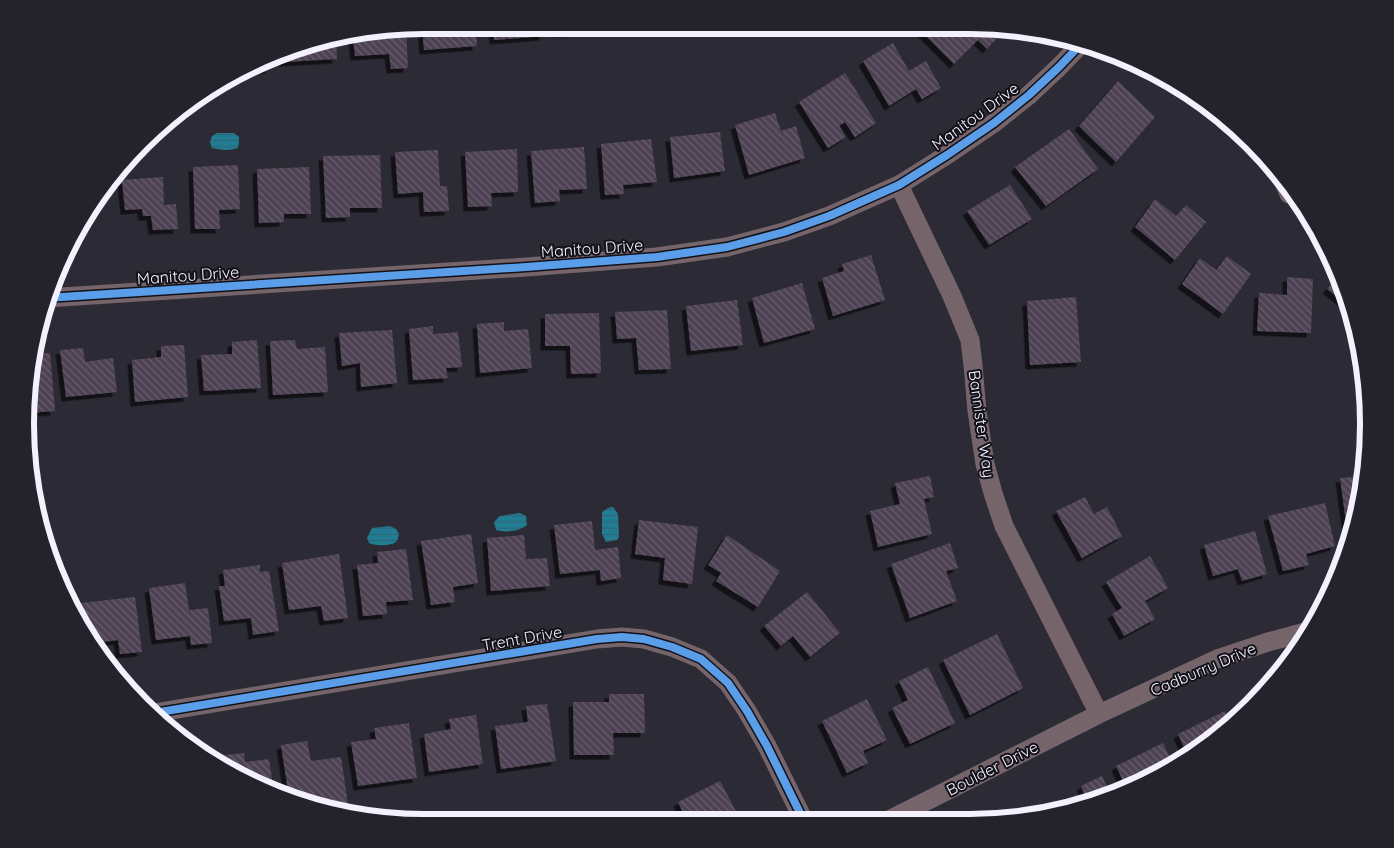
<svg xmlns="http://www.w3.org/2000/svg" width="1394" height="848" font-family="Quicksand,sans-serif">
	<defs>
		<pattern id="water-rules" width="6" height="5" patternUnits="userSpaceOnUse" patternTransform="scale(1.25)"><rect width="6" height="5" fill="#207d94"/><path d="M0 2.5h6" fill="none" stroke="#326574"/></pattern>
		<pattern id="building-back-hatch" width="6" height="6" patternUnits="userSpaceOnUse" patternTransform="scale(1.25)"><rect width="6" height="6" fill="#4e4253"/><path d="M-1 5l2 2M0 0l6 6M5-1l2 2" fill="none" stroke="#685e6d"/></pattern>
		<filter id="shadow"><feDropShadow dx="-4.5" dy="4.5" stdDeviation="0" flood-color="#0009"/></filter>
	</defs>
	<rect width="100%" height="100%" fill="#2c2a34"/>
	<path fill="url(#water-rules)" d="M 217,133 L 234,133 L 239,137 L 239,142 L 238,148 C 230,151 220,150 212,148 L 210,142 L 212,136 Z
		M 613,507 L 618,514 L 619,537 L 617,540 L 606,542 L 602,534 L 602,512 L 608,508 Z
		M 520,513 L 526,516 L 527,525 C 520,531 505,533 496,530 L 494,522 L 500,516 Z
		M 390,526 L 396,529 L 399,534 C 398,537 398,540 396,542 C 391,546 374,546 369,543 L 367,538 L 372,528 Z"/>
	<path fill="url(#building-back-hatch)" filter="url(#shadow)" d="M 422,25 L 476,25 L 477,46 L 424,50 Z
		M 493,25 L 543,26 L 544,36 L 494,40 Z
		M 558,26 L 607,26 L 607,29 L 558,33 Z
		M 406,28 L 408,68 L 391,69 L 389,54 L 355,56 L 353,37 Z
		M 926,28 L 1002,28 L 1004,31 L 987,49 L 978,40 L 954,64 L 922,32 Z
		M 336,40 L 337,59 L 284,62 L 283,53 L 296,46 Z
		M 893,43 L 909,71 L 926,61 L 941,88 L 922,99 L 916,89 L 889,106 L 863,61 Z
		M 270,60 L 270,69 L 252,70 Z
		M 845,73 L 876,123 L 855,137 L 845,122 L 839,126 L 846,137 L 828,148 L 799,102 Z
		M 1118,81 L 1155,117 L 1116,162 L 1079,126 Z
		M 775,113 L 781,131 L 796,126 L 805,158 L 749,175 L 735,125 Z
		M 1069,129 L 1098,169 L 1046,206 L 1015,167 Z
		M 720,132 L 725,171 L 674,178 L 670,137 Z
		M 651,139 L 657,182 L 623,185 L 624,194 L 605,195 L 601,144 Z
		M 584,147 L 587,189 L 559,190 L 560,201 L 535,203 L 531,151 Z
		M 517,149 L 518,192 L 491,193 L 492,206 L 468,207 L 465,152 Z
		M 438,150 L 440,186 L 447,186 L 449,211 L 424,212 L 423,192 L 398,194 L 395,152 Z
		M 380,155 L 382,208 L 350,208 L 350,217 L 326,218 L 323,156 Z
		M 238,165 L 240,209 L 219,210 L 220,229 L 195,229 L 193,167 Z
		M 309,167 L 311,214 L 284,214 L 284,222 L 259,223 L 257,169 Z
		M 163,177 L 164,205 L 176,204 L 178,229 L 153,230 L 151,216 L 143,216 L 142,209 L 125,210 L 122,180 Z
		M 1010,185 L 1032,219 L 989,245 L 967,211 Z
		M 1155,199 L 1176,216 L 1186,205 L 1206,222 L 1175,260 L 1135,227 Z
		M 871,255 L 885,300 L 833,316 L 822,278 L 844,271 L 842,264 Z
		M 1227,256 L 1251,274 L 1223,314 L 1182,284 L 1200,258 L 1216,270 Z
		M 1339,275 L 1348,295 L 1351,308 L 1327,289 Z
		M 1287,277 L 1313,279 L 1311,333 L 1257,331 L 1259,293 L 1287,295 Z
		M 802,283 L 815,329 L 764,343 L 752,298 Z
		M 1076,297 L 1081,362 L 1030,365 L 1027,301 Z
		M 737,300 L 743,345 L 691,351 L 686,306 Z
		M 667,310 L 671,369 L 639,370 L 636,338 L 617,339 L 615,312 Z
		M 599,313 L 601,373 L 571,374 L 570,346 L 545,346 L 545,314 Z
		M 504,322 L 504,331 L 528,329 L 532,368 L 480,373 L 477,324 Z
		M 433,326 L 433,334 L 458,332 L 462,367 L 446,368 L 448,378 L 413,380 L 409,329 Z
		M 392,330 L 397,383 L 361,387 L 360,363 L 342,366 L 339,333 Z
		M 257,340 L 261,388 L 204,391 L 201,355 L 232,354 L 232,342 Z
		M 295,340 L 297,349 L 325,347 L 328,392 L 273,395 L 270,341 Z
		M 184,345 L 188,397 L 135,402 L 132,360 L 161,357 L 161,346 Z
		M 83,348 L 85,362 L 113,358 L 117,392 L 66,397 L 60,350 Z
		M 50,353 L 55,411 L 27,413 L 37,354 Z
		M 930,476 L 934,497 L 924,499 L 932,534 L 878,547 L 870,511 L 900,504 L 895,483 Z
		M 1364,476 L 1355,527 L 1355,529 L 1347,530 L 1340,478 Z
		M 1085,497 L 1094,514 L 1107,507 L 1122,536 L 1082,558 L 1056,511 Z
		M 1325,503 L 1335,546 L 1306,554 L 1309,565 L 1283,571 L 1268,516 Z
		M 639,520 L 698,527 L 692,584 L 663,580 L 665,558 L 635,554 Z
		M 592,521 L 595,550 L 618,547 L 621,578 L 601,581 L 600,570 L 560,574 L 554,525 Z
		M 1255,531 L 1267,574 L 1242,581 L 1238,569 L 1213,576 L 1204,545 Z
		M 471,534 L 478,583 L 453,587 L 455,602 L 431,605 L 421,541 Z
		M 524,535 L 526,559 L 547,558 L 550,586 L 491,591 L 487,538 Z
		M 727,535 L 780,571 L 758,607 L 716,581 L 721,573 L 708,565 Z
		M 950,543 L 958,568 L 946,571 L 957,601 L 910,618 L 891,564 Z
		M 406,549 L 413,600 L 386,602 L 387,614 L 363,616 L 357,565 L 378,563 L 377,552 Z
		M 339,554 L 348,618 L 324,621 L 321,606 L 289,610 L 282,563 Z
		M 1150,556 L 1168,588 L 1145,601 L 1155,619 L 1124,636 L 1112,614 L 1122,608 L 1106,582 Z
		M 260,565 L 260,572 L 269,571 L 279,631 L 253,635 L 251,618 L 224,621 L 219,586 L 225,586 L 223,570 Z
		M 185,583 L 189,610 L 208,608 L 212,643 L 191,645 L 190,636 L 156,640 L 149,588 Z
		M 807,592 L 840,633 L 810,657 L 793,636 L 781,646 L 764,626 Z
		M 135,597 L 142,652 L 120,654 L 118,640 L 95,643 L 82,619 L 80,603 Z
		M 997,634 L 1023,688 L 970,715 L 943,660 Z
		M 928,667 L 955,723 L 910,744 L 892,708 L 908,700 L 899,681 Z
		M 609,694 L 644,694 L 645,733 L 613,733 L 614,755 L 574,755 L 573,702 L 609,702 Z
		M 867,699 L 887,740 L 863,751 L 868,763 L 847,773 L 822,721 Z
		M 547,704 L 556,761 L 501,769 L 495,726 L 528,722 L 526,706 Z
		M 1225,711 L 1232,725 L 1188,756 L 1178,734 Z
		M 476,715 L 483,764 L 429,772 L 424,734 L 451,729 L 449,719 Z
		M 409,723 L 417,778 L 358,786 L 351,742 L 376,739 L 374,728 Z
		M 307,741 L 311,761 L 341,757 L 348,804 L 327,807 L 289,797 L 281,745 Z
		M 1163,743 L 1174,766 L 1169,770 L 1127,789 L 1116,766 Z
		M 244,753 L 245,762 L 269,759 L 274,793 L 272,793 L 215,760 L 215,756 Z
		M 1102,776 L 1111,796 L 1098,802 L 1065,809 L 1086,798 L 1081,786 Z
		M 720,781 L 741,821 L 713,820 L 687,821 L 678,802 Z"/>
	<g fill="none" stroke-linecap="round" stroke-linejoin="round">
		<path stroke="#75646a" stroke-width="19" d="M 1283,180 L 1289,194
			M 899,185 L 952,296 L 970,340 L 973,365 L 977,411 L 985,464 L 993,493 L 1004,526 L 1099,714
			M 46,298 L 526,267 L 657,257 L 727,247 L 784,232 L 829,216 L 899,185 L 947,155 L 994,123 L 1029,95 L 1059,67 L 1081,44
			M 154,713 L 597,639 L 622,637 L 644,639 L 672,647 L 701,659 L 728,683 L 747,711 L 767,746 L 804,821
			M 885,822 L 1099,714 L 1217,659 L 1268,642 L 1309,631"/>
		<g stroke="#121018" stroke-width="11">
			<path id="cycleway" d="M 46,298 L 526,267 L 657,257 L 727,247 L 784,232 L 829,216 L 899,185 L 947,155 L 994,123 L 1029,95 L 1059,67 L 1081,44
				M 154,713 L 597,639 L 622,637 L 644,639 L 672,647 L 701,659 L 728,683 L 747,711 L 767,746 L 804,821"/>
		</g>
		<use href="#cycleway" stroke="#5a9eea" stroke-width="8"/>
	</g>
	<g text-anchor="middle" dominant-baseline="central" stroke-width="4" stroke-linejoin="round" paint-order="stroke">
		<g font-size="16" fill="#f3f1fd" stroke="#121018">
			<text transform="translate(975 116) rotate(-36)">Manitou Drive</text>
			<text transform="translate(592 248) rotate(-4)">Manitou Drive</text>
			<text transform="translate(188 275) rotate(-4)">Manitou Drive</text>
			<text transform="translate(982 424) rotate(82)">Bannister Way</text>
			<text transform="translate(522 638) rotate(-10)">Trent Drive</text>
			<text transform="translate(1203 669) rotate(-23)">Cadburry Drive</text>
			<text transform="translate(992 768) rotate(-27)">Boulder Drive</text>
		</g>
	</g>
	<path d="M0 0H1394V848H0ZM424 34H970A390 390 0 0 1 1360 424V424A390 390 0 0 1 970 814H424A390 390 0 0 1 34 424V424A390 390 0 0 1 424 34Z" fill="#24222a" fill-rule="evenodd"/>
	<path fill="none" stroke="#f3f1fd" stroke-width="6" d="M424 34H970A390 390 0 0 1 1360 424V424A390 390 0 0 1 970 814H424A390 390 0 0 1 34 424V424A390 390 0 0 1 424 34Z"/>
</svg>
